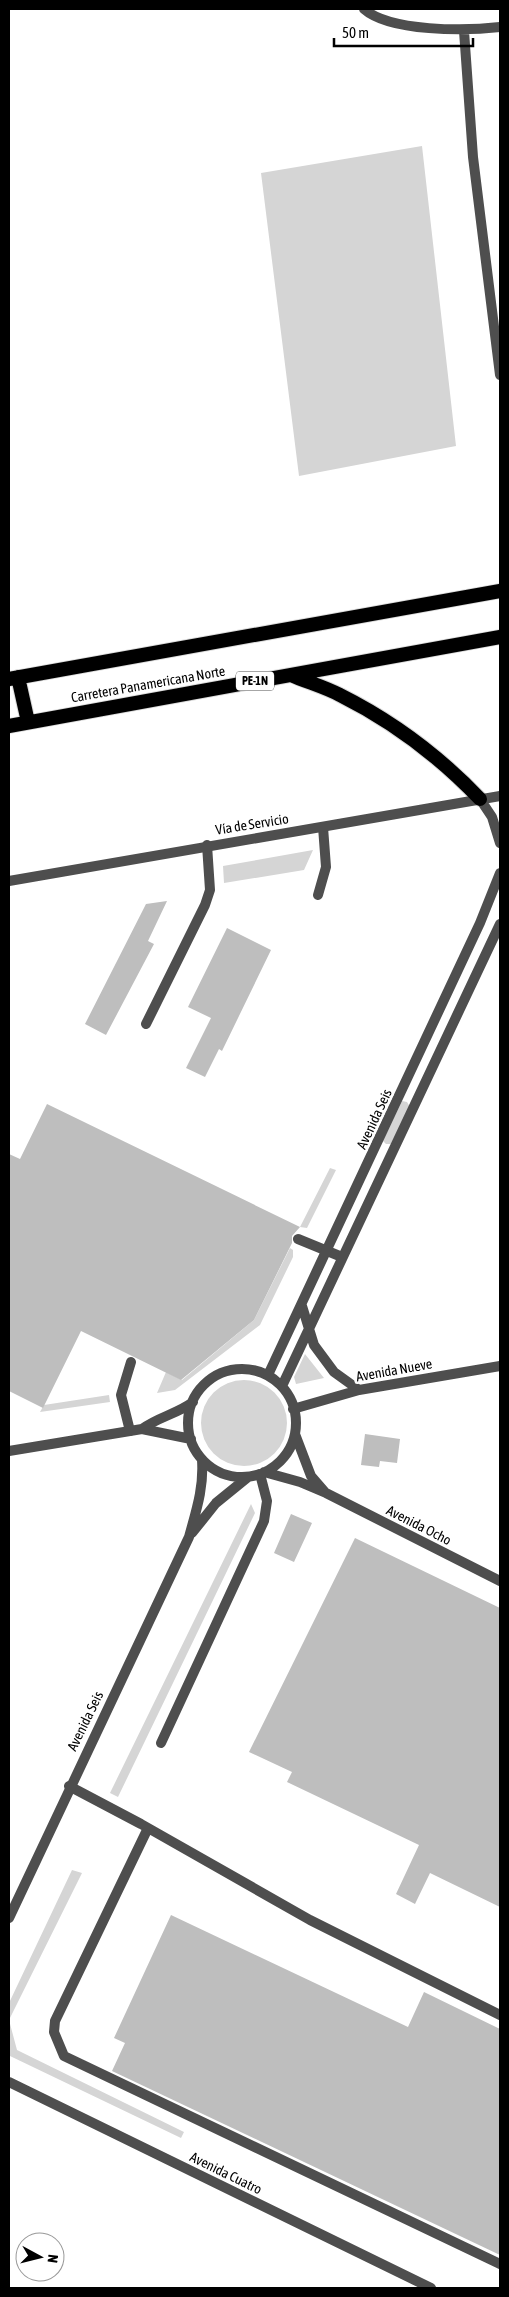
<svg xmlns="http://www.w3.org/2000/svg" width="509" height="2297" font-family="'Asap Condensed',sans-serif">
	<rect width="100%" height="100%" fill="#fff"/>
	<path fill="#d5d5d5" d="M 422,146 L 456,446 L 299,476 L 261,173 Z
		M 313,850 L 304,870 L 224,883 L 223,866 Z
		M 402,1101 L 407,1102 L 410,1107 L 391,1144 L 386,1144 L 383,1141 Z
		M 330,1168 L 336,1170 L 307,1228 L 300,1227 Z
		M 290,1248 L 293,1250 L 293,1257 L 260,1325 L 175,1390 L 157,1393 L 166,1372 L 182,1380 L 254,1320 Z
		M 305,1354 L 324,1378 L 296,1384 L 294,1377 Z
		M201 1423a43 43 0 1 1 86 0a43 43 0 1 1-86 0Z
		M 109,1395 L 110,1402 L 40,1412 L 44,1405 Z
		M 251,1504 L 255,1513 L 118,1797 L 110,1793 Z
		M 72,1870 L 82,1873 L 9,2020 L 17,2050 L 184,2132 L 181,2138 L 10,2056 L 9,2053 L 9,2003 Z"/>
	<path fill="#bebebe" d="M 167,901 L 148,941 L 154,944 L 106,1035 L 85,1024 L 146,904 Z
		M 227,928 L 271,950 L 222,1051 L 219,1049 L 205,1077 L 186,1068 L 211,1018 L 188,1007 Z
		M 47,1104 L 300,1227 L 292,1236 L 292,1243 L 254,1320 L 181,1380 L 81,1331 L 43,1408 L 9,1391 L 9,1154 L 20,1159 Z
		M 365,1434 L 400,1439 L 397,1463 L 380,1461 L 379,1467 L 361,1465 Z
		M 291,1514 L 312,1523 L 294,1562 L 274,1553 Z
		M 355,1538 L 500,1608 L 500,1907 L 430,1873 L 415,1904 L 396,1894 L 419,1845 L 287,1782 L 292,1772 L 249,1752 Z
		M 171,1915 L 408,2027 L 424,1992 L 500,2029 L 500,2255 L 112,2071 L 125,2043 L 114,2038 Z"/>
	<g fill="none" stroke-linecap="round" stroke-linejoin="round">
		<g stroke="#dbdbdb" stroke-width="16">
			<path id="trunk" d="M 291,675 C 307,682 325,687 340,695 C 394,722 439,756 480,799
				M 18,677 L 28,722
				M 9,679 L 500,591
				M 9,726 L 500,637"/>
		</g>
		<path stroke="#4e4e4e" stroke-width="10" d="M 364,9 C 390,32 466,31 500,27
			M 464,31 L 473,157 L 500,375
			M 318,895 L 326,867 L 323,827
			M 146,1024 L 205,905 L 210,890 L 207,845
			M 298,1239 L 342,1257
			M 130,1431 L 121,1395 L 131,1362
			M 161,1743 L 264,1521 L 267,1501 L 260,1474
			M 69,1786 L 141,1824 L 310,1920 L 500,2015
			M 148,1828 L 55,2021 L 54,2032 L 64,2056 L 500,2264"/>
		<path stroke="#4e4e4e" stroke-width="10" d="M 480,799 L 492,817 L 500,843
			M 9,881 L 500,796
			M 302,1306 L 314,1345 L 334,1372 L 359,1390
			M188 1423a54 54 0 1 1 108 0a54 54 0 1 1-108 0Z
			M 268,1375 L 480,923 L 500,873
			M 282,1386 L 500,924
			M 293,1409 L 359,1390 L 500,1366
			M 142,1429 C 158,1417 177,1414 193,1402
			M 295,1434 L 311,1476 L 324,1491
			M 9,1451 L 142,1429 L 191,1439
			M 264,1472 L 300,1482 L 326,1493 L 500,1581
			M 192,1533 L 216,1503 L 248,1477
			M 9,1918 L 189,1537 C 196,1511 204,1488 202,1460
			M 9,2082 L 431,2288"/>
		<use href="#trunk" stroke="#000" stroke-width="14"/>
	</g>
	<g text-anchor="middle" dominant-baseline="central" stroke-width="5" stroke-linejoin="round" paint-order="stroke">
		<rect fill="#fff" stroke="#4c4c4c" stroke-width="1" x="236" y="671.5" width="38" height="19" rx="4"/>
		<g font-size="12" font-weight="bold" fill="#000">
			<text x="255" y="681">PE-1N</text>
		</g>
		<g font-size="14" fill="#000" stroke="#fff">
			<text transform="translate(148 684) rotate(-10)">Carretera Panamericana Norte</text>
			<text transform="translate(252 824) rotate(-9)">Vía de Servicio</text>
			<text transform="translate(374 1119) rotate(-65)">Avenida Seis</text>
			<text transform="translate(394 1370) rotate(-10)">Avenida Nueve</text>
			<text transform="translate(419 1525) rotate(27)">Avenida Ocho</text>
			<text transform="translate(85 1721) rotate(-64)">Avenida Seis</text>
			<text transform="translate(226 2173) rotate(26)">Avenida Cuatro</text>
		</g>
	</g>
	<rect width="509" height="2297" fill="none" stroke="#000000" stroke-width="20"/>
	<g transform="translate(40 2257) rotate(97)"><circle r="24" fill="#ffffff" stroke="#999999"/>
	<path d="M0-4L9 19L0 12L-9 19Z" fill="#000000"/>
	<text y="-8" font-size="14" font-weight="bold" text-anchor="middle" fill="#000000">N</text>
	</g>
	<path d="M334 38v8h139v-8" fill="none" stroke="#000000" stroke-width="2.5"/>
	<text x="342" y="38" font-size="15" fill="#000000" stroke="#ffffff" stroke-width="4" paint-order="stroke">50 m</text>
</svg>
